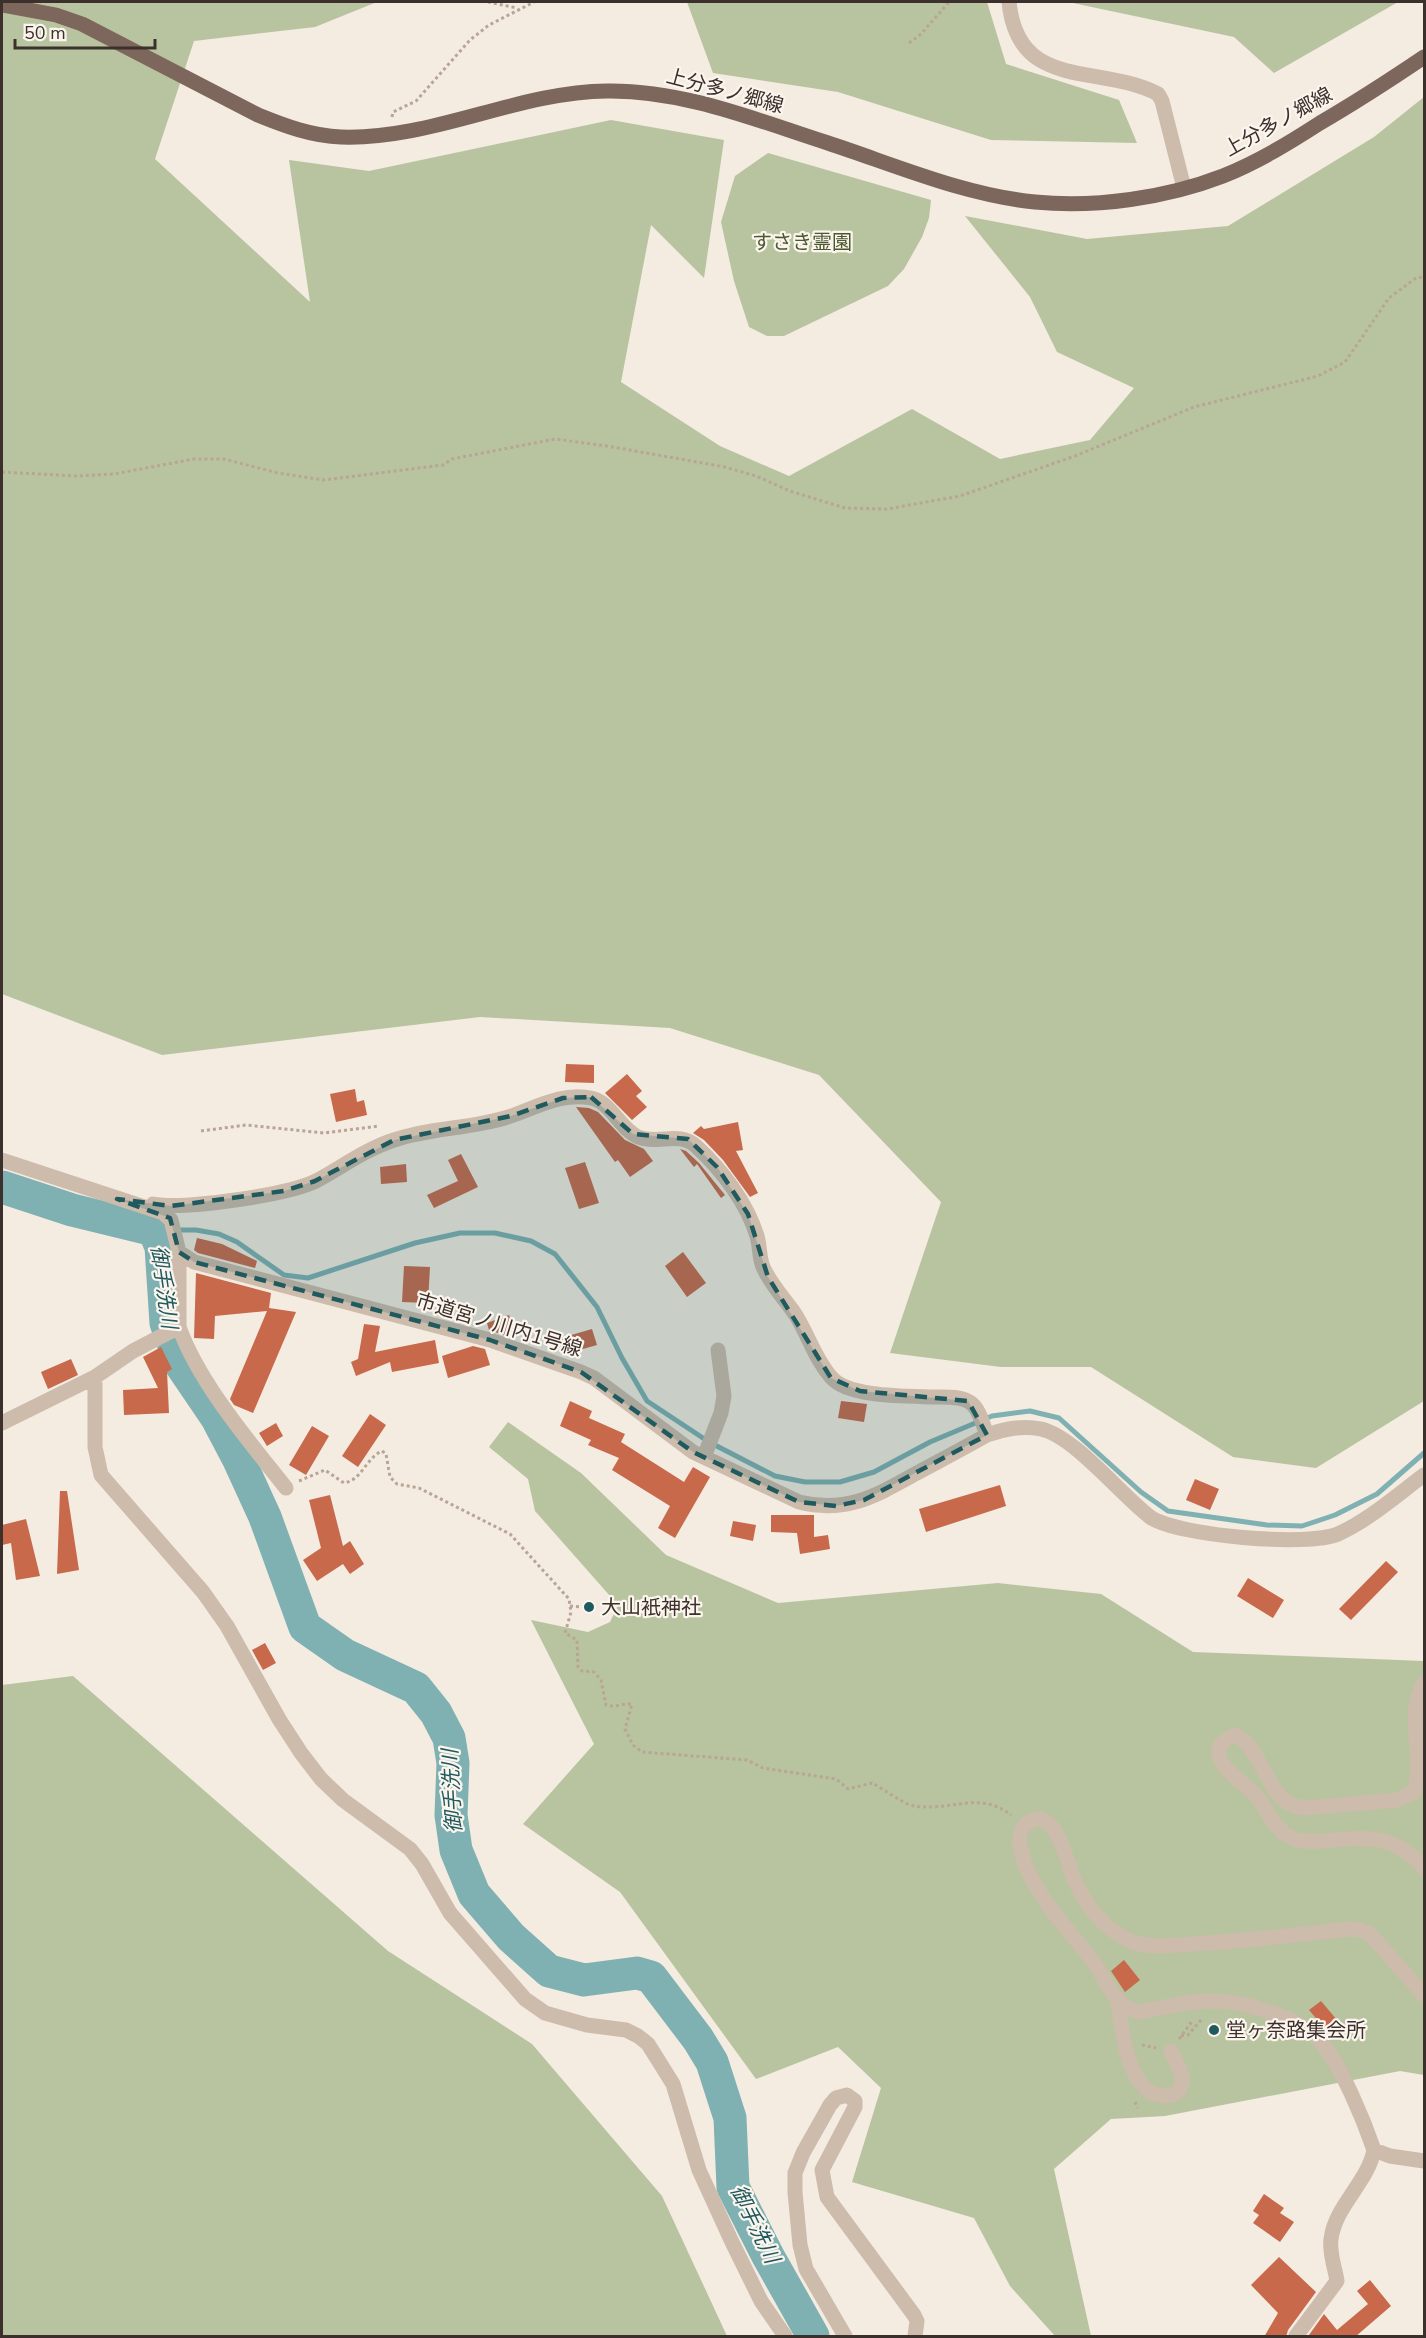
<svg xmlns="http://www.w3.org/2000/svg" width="1426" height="2338" font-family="'Nunito Sans','Noto Sans JP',sans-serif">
	<rect width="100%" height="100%" fill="#f4ebe1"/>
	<path fill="#b8c4a0" d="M 2,2 L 377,2 L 315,27 L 194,41 L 155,159 L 310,302 L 289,160 L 369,171 L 611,120 L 724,140 L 704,278 L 651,225 L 621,382 L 720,446 L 789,476 L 912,409 L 1000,459 L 1090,440 L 1134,388 L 1057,352 L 1030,297 L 965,216 L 1087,239 L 1228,226 L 1374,137 L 1424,97 L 1424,1401 L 1316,1468 L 1233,1457 L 1091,1367 L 1001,1367 L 890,1353 L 941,1202 L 819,1075 L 670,1028 L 480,1017 L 162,1055 L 2,994 Z
		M 687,2 L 987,2 L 1006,64 L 1119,100 L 1137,143 L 991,140 L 838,92 L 713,73 Z
		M 1068,2 L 1398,2 L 1274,73 L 1234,37 Z
		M 768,153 L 931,200 L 929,218 L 922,237 L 904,269 L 888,286 L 784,336 L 767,336 L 749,327 L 734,281 L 721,222 L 735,176 Z
		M 508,1422 L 581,1473 L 666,1555 L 778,1603 L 998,1583 L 1101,1594 L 1193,1652 L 1424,1661 L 1424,2075 L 1400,2071 L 1165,2116 L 1111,2119 L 1054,2169 L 1091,2336 L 1055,2336 L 1010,2286 L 974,2218 L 852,2182 L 881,2088 L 838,2047 L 756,2079 L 620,1892 L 523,1824 L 594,1744 L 531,1620 L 588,1632 L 610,1622 L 618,1605 L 535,1511 L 528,1479 L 489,1447 Z
		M 73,1676 L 388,1951 L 532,2044 L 662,2196 L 727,2336 L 2,2336 L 2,1685 Z"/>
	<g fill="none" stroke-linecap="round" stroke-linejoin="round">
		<path stroke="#7fb0b2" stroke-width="5" d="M 154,1230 L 196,1230 L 219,1234 L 237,1242 L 284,1275 L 308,1278 L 415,1243 L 460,1233 L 495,1233 L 531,1241 L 555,1254 L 597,1307 L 622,1358 L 647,1401 L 709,1442 L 775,1476 L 805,1482 L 840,1482 L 874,1472 L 930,1442 L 992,1416 L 1030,1411 L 1059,1418 L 1141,1492 L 1168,1511 L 1267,1525 L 1302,1526 L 1335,1515 L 1377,1494 L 1424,1453"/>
		<path stroke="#7fb0b2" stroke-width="33" d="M 2,1187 L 72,1210 L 154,1230 L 161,1247 L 166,1323 L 181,1365 L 217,1418 L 238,1458 L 265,1517 L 305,1627 L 345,1655 L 416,1688 L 436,1713 L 449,1738 L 453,1763 L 451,1815 L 456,1850 L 474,1894 L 511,1937 L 549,1971 L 584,1980 L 637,1973 L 651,1977 L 698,2039 L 712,2062 L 730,2118 L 733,2187 L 768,2256 L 813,2336"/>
	</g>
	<path fill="#c8694b" d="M 566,1064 L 594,1065 L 594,1083 L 565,1082 Z
		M 627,1074 L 642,1091 L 636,1096 L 647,1107 L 632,1120 L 605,1093 Z
		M 355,1089 L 357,1102 L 364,1100 L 367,1115 L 336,1122 L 330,1094 Z
		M 576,1107 L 589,1108 L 598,1112 L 625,1140 L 644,1149 L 653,1161 L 630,1177 L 618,1160 L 615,1162 Z
		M 738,1122 L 743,1150 L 736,1151 L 758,1193 L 750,1197 L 723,1160 L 704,1140 L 693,1133 L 701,1126 L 704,1129 Z
		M 680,1149 L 686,1151 L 699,1163 L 725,1195 L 721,1198 L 697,1164 L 694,1167 Z
		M 461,1154 L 478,1187 L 434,1208 L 427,1195 L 458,1181 L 448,1160 Z
		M 585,1162 L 599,1203 L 579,1209 L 565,1168 Z
		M 406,1164 L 407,1182 L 381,1184 L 380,1167 Z
		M 197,1238 L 222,1244 L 257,1261 L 255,1268 L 198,1253 L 194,1250 Z
		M 683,1252 L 706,1283 L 687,1297 L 665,1266 Z
		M 404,1266 L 430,1267 L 428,1303 L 402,1302 Z
		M 196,1273 L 271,1293 L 269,1308 L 296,1312 L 253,1413 L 234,1405 L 230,1399 L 267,1311 L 215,1316 L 214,1339 L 194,1338 Z
		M 509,1315 L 514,1331 L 504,1335 L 489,1330 L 487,1323 Z
		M 364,1324 L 380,1326 L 375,1352 L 435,1340 L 439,1363 L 392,1372 L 390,1362 L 356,1376 L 351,1362 L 358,1359 Z
		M 592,1329 L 597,1345 L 565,1354 L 561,1338 Z
		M 473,1346 L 485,1349 L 490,1365 L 448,1378 L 442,1356 Z
		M 161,1347 L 172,1369 L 167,1372 L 169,1413 L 124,1415 L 123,1390 L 158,1388 L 143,1357 Z
		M 71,1359 L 78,1375 L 48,1389 L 41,1372 Z
		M 570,1401 L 592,1411 L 589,1418 L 625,1434 L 621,1442 L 684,1482 L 693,1467 L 710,1477 L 675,1538 L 658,1528 L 670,1506 L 612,1470 L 619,1458 L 588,1445 L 591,1440 L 560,1426 Z
		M 841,1401 L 867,1404 L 864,1422 L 838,1418 Z
		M 370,1414 L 386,1425 L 358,1467 L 342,1456 Z
		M 276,1423 L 283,1436 L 267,1446 L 259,1433 Z
		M 312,1426 L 329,1436 L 306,1475 L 289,1465 Z
		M 1195,1479 L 1219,1489 L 1210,1510 L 1186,1500 Z
		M 1000,1485 L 1006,1506 L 926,1532 L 919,1509 Z
		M 60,1491 L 67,1491 L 79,1570 L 57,1574 Z
		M 330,1495 L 343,1546 L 350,1541 L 364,1564 L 350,1574 L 343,1564 L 317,1581 L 303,1560 L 321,1548 L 309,1500 Z
		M 771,1515 L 814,1515 L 814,1537 L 828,1535 L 830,1549 L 800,1554 L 797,1533 L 771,1532 Z
		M 26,1519 L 40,1576 L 16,1580 L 11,1543 L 2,1545 L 2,1525 Z
		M 733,1521 L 756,1525 L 753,1541 L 730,1536 Z
		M 1386,1561 L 1398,1572 L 1351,1620 L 1339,1609 Z
		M 1248,1578 L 1284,1600 L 1273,1618 L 1237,1596 Z
		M 265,1643 L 276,1663 L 263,1670 L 252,1650 Z
		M 1124,1960 L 1140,1980 L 1125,1992 L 1111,1971 Z
		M 1321,2001 L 1337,2020 L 1326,2030 L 1309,2010 Z
		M 1264,2194 L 1284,2208 L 1280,2213 L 1294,2222 L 1280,2242 L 1253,2223 L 1259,2215 L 1253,2211 Z
		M 1279,2257 L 1316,2292 L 1288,2330 L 1286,2337 L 1264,2337 L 1278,2313 L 1251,2285 Z
		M 1370,2280 L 1391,2306 L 1355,2337 L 1310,2337 L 1309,2335 L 1324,2314 L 1337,2330 L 1368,2304 L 1357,2291 Z"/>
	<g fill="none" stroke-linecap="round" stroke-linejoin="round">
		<path stroke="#b9a596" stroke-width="3" stroke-dasharray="3 3" stroke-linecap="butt" d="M 488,2 L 517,8
			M 909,43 L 921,34 L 949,2
			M 392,117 L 393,112 L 416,101 L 470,40 L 489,25 L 534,2
			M 2,472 L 76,476 L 114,474 L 194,459 L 224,459 L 278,473 L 324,480 L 443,465 L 452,459 L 555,439 L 607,446 L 725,467 L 756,476 L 790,491 L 845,508 L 887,509 L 960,496 L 1075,456 L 1194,407 L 1318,376 L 1345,362 L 1389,298 L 1416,278 L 1424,277
			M 201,1131 L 246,1125 L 324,1133 L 379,1126
			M 299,1481 L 325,1470 L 344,1483 C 362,1480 366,1458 382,1451 L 386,1454 L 390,1477 L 397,1484 L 419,1488 L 510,1534 L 569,1599 L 571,1612 L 565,1633 L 577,1640 L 578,1667 L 582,1671 L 594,1672 L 601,1680 L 606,1705 C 614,1708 623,1703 632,1704 L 625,1729 L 633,1745 L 642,1752 L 747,1760 L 763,1768 L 836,1779 L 848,1789 L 872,1783 C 884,1789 903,1804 914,1806 C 949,1812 980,1790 1011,1815
			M 570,1606 L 582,1607
			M 1181,2036 L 1188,2035 L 1202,2019
			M 1179,2039 L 1193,2020
			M 1142,2045 L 1156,2048
			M 1135,2102 L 1138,2108"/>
		<path stroke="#cdbbac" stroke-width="15" d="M 1009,2 C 1018,92 1098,63 1158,94 L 1162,101 L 1184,188
			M 2,1160 L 163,1213 L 171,1220 L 179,1252 L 194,1262 L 490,1340 L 581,1372 L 594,1378 L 693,1452 L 799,1502 C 847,1514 877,1495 917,1473 C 941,1460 964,1448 987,1435 C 1005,1429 1022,1425 1041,1429 C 1074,1436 1121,1495 1150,1517 C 1177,1536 1308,1547 1338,1534 C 1369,1520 1397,1495 1424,1475
			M 153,1204 C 184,1210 287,1195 316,1181 C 342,1167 366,1149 394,1140 C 432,1127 473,1129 511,1116 C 537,1107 563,1092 591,1098 C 611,1102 620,1129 638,1137 C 659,1145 679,1130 697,1147 C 722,1170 747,1203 757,1236 C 760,1246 759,1257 763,1267 C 771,1285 784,1298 795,1314 C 808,1334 815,1359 831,1377 C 848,1398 910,1396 936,1397 C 947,1397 962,1396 971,1403 C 980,1410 983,1425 987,1435
			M 179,1252 L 179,1327 L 133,1351 L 95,1377 L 95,1447 L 101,1475 L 203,1592 L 227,1626 L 279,1719 L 301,1753 L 321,1779 L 343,1800 L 410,1849 L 422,1864 L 450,1913 L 525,1999 L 545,2013 L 587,2025 L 626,2030 L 638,2036 L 648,2044 L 673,2084 L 699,2170 L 731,2240 L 761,2301 L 785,2336
			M 179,1327 C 199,1383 249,1441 286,1488
			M 2,1423 L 95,1377
			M 704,1457 L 721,1413 L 724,1396 L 718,1350
			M 1424,1683 C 1404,1716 1426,1759 1414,1792 L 1397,1800 L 1304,1808 C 1265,1804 1267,1753 1236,1735 C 1224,1739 1214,1747 1221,1761 C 1229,1776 1246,1784 1257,1797 C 1269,1811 1273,1829 1292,1838 C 1301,1843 1313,1841 1323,1841 C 1365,1837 1394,1833 1424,1868
			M 1117,1998 C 1122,2026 1124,2067 1145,2088 C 1155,2098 1180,2101 1182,2082 C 1183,2072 1175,2060 1171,2051
			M 1374,2150 L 1390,2156 L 1424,2161
			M 845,2336 L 806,2269 L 800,2245 L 795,2192 L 795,2173 L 803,2153 L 830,2105 L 836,2098 L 847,2095 L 855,2101 L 855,2107 L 822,2170 L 827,2197 L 914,2315 L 917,2321 L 915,2336
			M 1296,2336 L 1337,2281 C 1335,2268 1329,2253 1331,2239 C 1335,2206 1368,2182 1374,2150 C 1363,2118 1342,2068 1322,2043 C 1303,2019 1247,2002 1217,2001 C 1192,2000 1165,2007 1140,2012 C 1134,2010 1129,2009 1123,2005 C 1110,1994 1103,1974 1092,1960 C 1073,1935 1050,1912 1035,1884 C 1028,1873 1022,1859 1020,1846 C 1019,1839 1020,1830 1025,1825 C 1055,1798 1068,1867 1075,1882 C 1085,1902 1099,1923 1118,1934 C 1123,1937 1129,1941 1135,1943 C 1152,1948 1175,1945 1194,1944 C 1245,1941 1297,1935 1348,1929 L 1361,1930 L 1370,1934 L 1424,1995"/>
		<path stroke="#7d675c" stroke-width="15" d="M 2,5 L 56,15 L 82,24 L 258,115 C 285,126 312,136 341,137 C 433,140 516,92 607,91 C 684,90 756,120 828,143 C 895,165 964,195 1035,202 C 1096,208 1166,198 1223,176 C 1258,162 1289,143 1320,123 C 1356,102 1390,80 1424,57"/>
	</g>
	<path fill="#1f5a5e" fill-opacity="0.2" stroke="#1f5a5e" stroke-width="4.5" stroke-dasharray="12 8" stroke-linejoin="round" d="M 591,1097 L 633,1134 L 688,1139 L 717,1167 L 748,1214 L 768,1277 L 831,1378 L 860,1391 L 968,1401 L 987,1435 L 864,1500 L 836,1506 L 799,1502 L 693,1452 L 581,1372 L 490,1340 L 194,1262 L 179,1252 L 170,1218 L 117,1199 L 171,1206 L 284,1191 L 315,1181 L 394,1140 L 511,1116 L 563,1098 Z"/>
	<g fill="#1f5a5e" stroke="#fbf5ee" stroke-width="2">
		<circle cx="589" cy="1607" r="6"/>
		<circle cx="1214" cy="2030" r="6"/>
	</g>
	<g text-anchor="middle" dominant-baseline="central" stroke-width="4.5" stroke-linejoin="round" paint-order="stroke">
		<g font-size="20" fill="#3b302b" stroke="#fbf5ee">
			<text transform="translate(725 91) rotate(15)">上分多ノ郷線</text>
			<text transform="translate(1278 122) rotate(-29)">上分多ノ郷線</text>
			<text transform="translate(499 1325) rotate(17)">市道宮ノ川内1号線</text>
		</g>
		<g font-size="20" fill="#4a5a2e" stroke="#fbf5ee">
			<text x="802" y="242">すさき霊園</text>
		</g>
		<g font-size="20" fill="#3b302b" stroke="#fbf5ee" text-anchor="start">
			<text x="601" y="1607">大山衹神社</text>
			<text x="1226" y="2030">堂ヶ奈路集会所</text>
		</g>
		<g font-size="21" font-style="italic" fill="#1f5a5e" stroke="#fbf5ee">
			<text transform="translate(164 1287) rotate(82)">御手洗川</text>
			<text transform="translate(452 1791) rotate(-93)">御手洗川</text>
			<text transform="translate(755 2224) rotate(64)">御手洗川</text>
		</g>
	</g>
	<rect width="1426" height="2338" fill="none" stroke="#3b302b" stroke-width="6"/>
	<path d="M15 39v9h140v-9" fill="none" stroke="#3b302b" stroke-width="3"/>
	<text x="24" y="39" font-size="18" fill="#3b302b" stroke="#fbf5ee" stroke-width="4.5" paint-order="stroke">50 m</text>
</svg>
